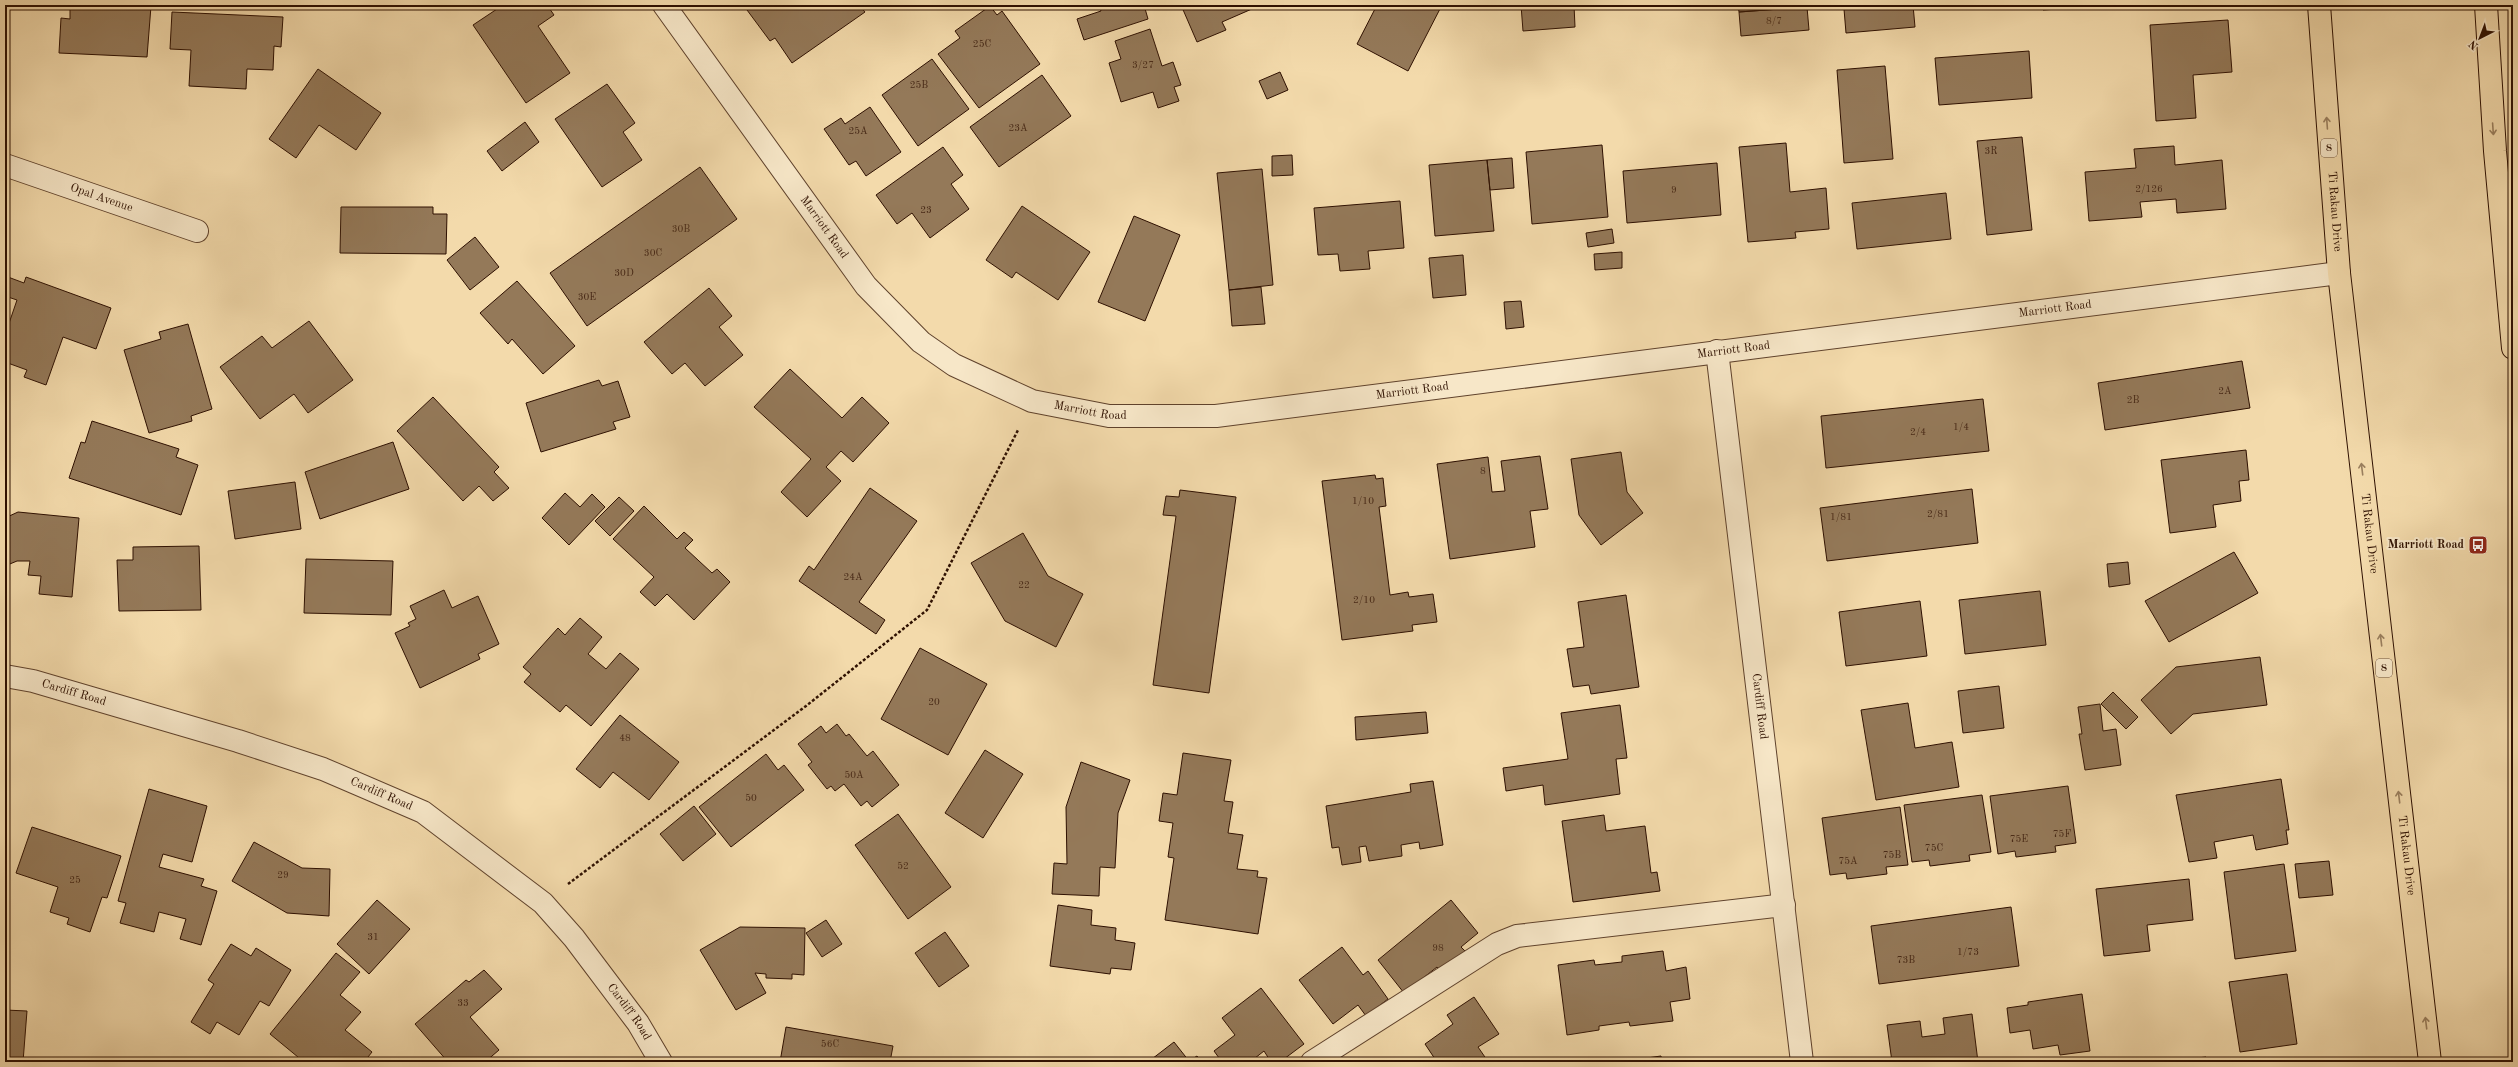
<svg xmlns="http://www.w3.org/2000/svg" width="2518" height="1067" font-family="'Old Standard TT',serif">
	<rect width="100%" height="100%" fill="#f3daab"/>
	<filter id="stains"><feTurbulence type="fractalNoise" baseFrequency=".005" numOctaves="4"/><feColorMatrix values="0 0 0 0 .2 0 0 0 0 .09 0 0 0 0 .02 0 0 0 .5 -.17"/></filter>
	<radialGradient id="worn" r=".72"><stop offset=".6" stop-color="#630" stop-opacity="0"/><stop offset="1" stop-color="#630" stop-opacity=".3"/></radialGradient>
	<path fill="#947959" stroke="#2e1001" d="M 70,5 L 151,6 L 147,57 L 59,53 L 61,18 L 70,19 Z
		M 503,5 L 547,5 L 554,15 L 538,26 L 570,73 L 526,103 L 473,25 Z
		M 754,5 L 859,5 L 865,12 L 792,63 L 775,38 L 770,41 L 747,10 Z
		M 1099,5 L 1144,5 L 1148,19 L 1084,40 L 1077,19 L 1101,11 Z
		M 1181,5 L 1261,5 L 1222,22 L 1226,30 L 1197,42 Z
		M 1377,5 L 1442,5 L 1408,71 L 1357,44 Z
		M 1521,5 L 1574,5 L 1575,27 L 1523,31 Z
		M 1738,5 L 1806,5 L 1807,7 L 1739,12 Z
		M 1844,5 L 1891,5 L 1844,9 Z
		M 1891,5 L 1913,5 L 1915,27 L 1846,33 L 1844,9 Z
		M 2043,5 L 2090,5 L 2090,7 L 2043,10 Z
		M 990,6 L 997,15 L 1002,11 L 1040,64 L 979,108 L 938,54 L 960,38 L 955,31 Z
		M 1807,7 L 1809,30 L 1741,36 L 1739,12 Z
		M 172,12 L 283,17 L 281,47 L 274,46 L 273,70 L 247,69 L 246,89 L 189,86 L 191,50 L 170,49 Z
		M 2228,20 L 2232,72 L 2193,75 L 2196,118 L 2156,121 L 2150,25 Z
		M 1150,29 L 1162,66 L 1173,62 L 1181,85 L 1174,87 L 1179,101 L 1158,108 L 1153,92 L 1121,102 L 1109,63 L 1121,59 L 1115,41 Z
		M 2029,51 L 2032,98 L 1939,105 L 1935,58 Z
		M 932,59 L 969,109 L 918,146 L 882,95 Z
		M 1885,66 L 1893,159 L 1844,163 L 1837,70 Z
		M 318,69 L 381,113 L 356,150 L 319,125 L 296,158 L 269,139 Z
		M 1280,72 L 1288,90 L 1267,99 L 1259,81 Z
		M 1042,75 L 1071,116 L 999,167 L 970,127 Z
		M 607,84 L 635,123 L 623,132 L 642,160 L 602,187 L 555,119 Z
		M 870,107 L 901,152 L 866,176 L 856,161 L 849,165 L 824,129 L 841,118 L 845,124 Z
		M 525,122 L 539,142 L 502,171 L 487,151 Z
		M 2022,137 L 2032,230 L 1987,235 L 1977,141 Z
		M 1786,143 L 1790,192 L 1826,188 L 1829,229 L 1795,232 L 1796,238 L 1748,242 L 1739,147 Z
		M 1602,145 L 1608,217 L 1532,224 L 1526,152 Z
		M 2174,146 L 2175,165 L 2222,160 L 2226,209 L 2177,213 L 2176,199 L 2140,202 L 2142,217 L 2089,221 L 2085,172 L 2136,168 L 2134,149 Z
		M 943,147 L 963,175 L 951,184 L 969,209 L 930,238 L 912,213 L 897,224 L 876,195 Z
		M 1292,155 L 1293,175 L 1272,176 L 1272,156 Z
		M 1512,158 L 1514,188 L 1490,190 L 1487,160 Z
		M 1487,160 L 1494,231 L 1435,236 L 1429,165 Z
		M 1717,163 L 1721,215 L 1627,223 L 1623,171 Z
		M 700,167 L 737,219 L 587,326 L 550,273 Z
		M 1262,169 L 1273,285 L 1229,290 L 1217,173 Z
		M 1946,193 L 1951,239 L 1857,249 L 1852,203 Z
		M 1400,201 L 1404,248 L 1368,251 L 1370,269 L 1340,271 L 1338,254 L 1318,255 L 1314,208 Z
		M 1022,206 L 1090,252 L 1058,300 L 1016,272 L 1012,278 L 986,260 Z
		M 341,207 L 433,207 L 433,214 L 447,214 L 446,254 L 340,253 Z
		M 1134,216 L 1180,235 L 1145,321 L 1098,302 Z
		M 1612,229 L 1614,243 L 1588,247 L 1586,233 Z
		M 475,237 L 499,267 L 470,290 L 447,260 Z
		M 1622,252 L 1622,268 L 1595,270 L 1594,254 Z
		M 1463,255 L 1466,295 L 1433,298 L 1429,258 Z
		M 8,277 L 24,283 L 26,277 L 111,308 L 96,349 L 63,337 L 46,385 L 24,377 L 27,370 L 5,362 L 5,335 L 17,300 L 5,296 Z
		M 517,281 L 575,346 L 543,374 L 512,339 L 508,344 L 480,313 Z
		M 1261,287 L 1265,324 L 1232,326 L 1229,290 Z
		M 709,288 L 732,316 L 719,327 L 743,355 L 705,386 L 685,363 L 672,374 L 644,342 Z
		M 1521,301 L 1524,327 L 1506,329 L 1504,302 Z
		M 309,321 L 353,380 L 308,413 L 294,394 L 260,419 L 220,367 L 262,336 L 272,348 Z
		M 188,324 L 212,409 L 191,416 L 192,421 L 149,433 L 124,350 L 161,339 L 159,332 Z
		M 2242,361 L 2250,408 L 2105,430 L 2098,383 Z
		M 790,369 L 842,418 L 862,397 L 889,423 L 853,462 L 841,451 L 826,467 L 841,481 L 807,517 L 781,492 L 811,459 L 754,407 Z
		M 599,380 L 602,386 L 618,381 L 630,417 L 613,422 L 616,429 L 541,452 L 526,403 Z
		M 433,397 L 499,467 L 494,472 L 509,488 L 493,501 L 479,486 L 463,501 L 397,431 Z
		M 1983,399 L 1989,451 L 1826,468 L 1821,416 Z
		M 92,421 L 179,449 L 176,457 L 198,465 L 181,515 L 69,478 L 81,442 L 85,443 Z
		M 393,442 L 409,489 L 320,519 L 305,472 Z
		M 2246,450 L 2249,480 L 2239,481 L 2241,501 L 2213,505 L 2216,527 L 2170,533 L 2161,460 Z
		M 1621,452 L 1627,492 L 1643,513 L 1601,545 L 1579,515 L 1571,459 Z
		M 1540,456 L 1548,509 L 1530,511 L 1535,547 L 1450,559 L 1437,464 L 1488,457 L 1492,492 L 1505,491 L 1501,461 Z
		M 1375,475 L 1376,479 L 1383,478 L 1386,506 L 1379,507 L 1390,595 L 1408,592 L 1409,597 L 1433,594 L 1437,622 L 1412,625 L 1413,631 L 1342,640 L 1322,481 Z
		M 295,482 L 301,529 L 235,539 L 228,491 Z
		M 870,488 L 917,521 L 859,602 L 885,620 L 876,634 L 799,581 L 809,566 L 814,570 Z
		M 1972,489 L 1978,543 L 1827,561 L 1820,508 Z
		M 1180,490 L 1236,497 L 1209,693 L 1153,685 L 1176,516 L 1163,515 L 1166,496 L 1179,497 Z
		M 565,493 L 580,507 L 592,494 L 605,507 L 569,545 L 542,518 Z
		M 619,497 L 634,511 L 610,536 L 595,521 Z
		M 644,506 L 677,539 L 684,532 L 693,540 L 685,548 L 712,573 L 717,569 L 730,582 L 694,620 L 667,594 L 655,606 L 640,592 L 654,577 L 613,539 Z
		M 18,512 L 79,518 L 72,597 L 39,594 L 41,576 L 28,575 L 30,561 L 17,561 L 5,566 L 5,518 Z
		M 1023,533 L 1048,576 L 1083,594 L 1056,647 L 1005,621 L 971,563 Z
		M 199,546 L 201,610 L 119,611 L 117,560 L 133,560 L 133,547 Z
		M 2234,552 L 2258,593 L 2169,642 L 2145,601 Z
		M 306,559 L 393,561 L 391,615 L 304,613 Z
		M 2128,562 L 2130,584 L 2109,587 L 2107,564 Z
		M 444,590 L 452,608 L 478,596 L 499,644 L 478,654 L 480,659 L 420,688 L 395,633 L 410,626 L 408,623 L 416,619 L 410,606 Z
		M 2040,591 L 2046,645 L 1965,654 L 1959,600 Z
		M 1626,595 L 1639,687 L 1591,694 L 1589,685 L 1573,687 L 1567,649 L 1584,647 L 1578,602 Z
		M 1920,601 L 1927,656 L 1846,666 L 1839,612 Z
		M 580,618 L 602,637 L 588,654 L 606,669 L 620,653 L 639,669 L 591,726 L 566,705 L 560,712 L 524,682 L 531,674 L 523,667 L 558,628 L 565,635 Z
		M 920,648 L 987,684 L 948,755 L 881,719 Z
		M 2260,657 L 2267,705 L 2193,714 L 2171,734 L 2141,700 L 2176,667 Z
		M 1999,686 L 2004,728 L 1963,733 L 1958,691 Z
		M 2113,692 L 2138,717 L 2126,729 L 2101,704 Z
		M 1908,703 L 1915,748 L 1952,742 L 1959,787 L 1876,800 L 1861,710 Z
		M 2100,704 L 2103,731 L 2116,729 L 2121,765 L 2085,770 L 2079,734 L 2082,734 L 2078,707 Z
		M 1620,705 L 1627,758 L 1616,759 L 1620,794 L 1545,805 L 1543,785 L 1506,791 L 1503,768 L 1568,759 L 1561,713 Z
		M 1426,712 L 1428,733 L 1356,740 L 1355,717 Z
		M 620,715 L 679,762 L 649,800 L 613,772 L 600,788 L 576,769 Z
		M 837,724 L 846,736 L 849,734 L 867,756 L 873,751 L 899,785 L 872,807 L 867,801 L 861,806 L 844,784 L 835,791 L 831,786 L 827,789 L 808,765 L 812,762 L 798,744 L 821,726 L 826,733 Z
		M 985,750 L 1023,774 L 983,838 L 945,813 Z
		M 1183,753 L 1231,760 L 1224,801 L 1233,802 L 1228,833 L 1243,835 L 1237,869 L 1258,871 L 1257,877 L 1267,878 L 1258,934 L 1165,920 L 1174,858 L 1168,857 L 1173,823 L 1159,821 L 1163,793 L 1177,795 Z
		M 766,754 L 778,770 L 784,765 L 804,790 L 731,847 L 699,807 Z
		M 1081,762 L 1130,780 L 1118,813 L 1115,868 L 1100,867 L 1099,896 L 1052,894 L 1054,863 L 1067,864 L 1066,807 Z
		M 2281,779 L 2289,830 L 2286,830 L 2288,844 L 2256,850 L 2253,835 L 2214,842 L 2217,858 L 2189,862 L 2176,795 Z
		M 1433,781 L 1443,845 L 1420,849 L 1419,842 L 1401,845 L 1402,856 L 1369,861 L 1366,846 L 1359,847 L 1361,862 L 1342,865 L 1339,847 L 1332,848 L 1326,806 L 1411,792 L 1410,784 Z
		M 2068,786 L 2076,843 L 2055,846 L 2056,852 L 2016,857 L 2015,851 L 1998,854 L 1990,796 Z
		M 149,789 L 207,806 L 192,862 L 163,854 L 159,867 L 204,879 L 201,886 L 217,891 L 201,945 L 180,939 L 186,919 L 159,912 L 154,932 L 120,923 L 126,903 L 118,901 Z
		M 1982,795 L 1991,852 L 1969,855 L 1970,861 L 1930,866 L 1929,860 L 1912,862 L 1904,805 Z
		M 694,806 L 716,834 L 683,861 L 660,834 Z
		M 1900,807 L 1908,865 L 1886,867 L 1887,874 L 1847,879 L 1846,873 L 1830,875 L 1822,818 Z
		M 898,814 L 951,887 L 908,919 L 855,845 Z
		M 1604,815 L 1606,831 L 1645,826 L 1651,873 L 1657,872 L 1660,891 L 1573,902 L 1562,821 Z
		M 32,827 L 121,856 L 107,898 L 102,897 L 90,932 L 67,924 L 69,918 L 50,912 L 58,887 L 16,873 Z
		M 254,842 L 302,868 L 330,869 L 329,916 L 287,913 L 232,881 Z
		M 2329,861 L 2333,895 L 2299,898 L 2295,864 Z
		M 2284,864 L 2296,951 L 2235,959 L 2224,872 Z
		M 2189,879 L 2193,920 L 2147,925 L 2150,951 L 2104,956 L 2096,889 Z
		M 377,900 L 410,929 L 369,974 L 337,944 Z
		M 1451,900 L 1478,933 L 1461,947 L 1468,954 L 1442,974 L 1437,967 L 1404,993 L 1378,960 Z
		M 1058,905 L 1092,910 L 1091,925 L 1116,928 L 1115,940 L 1135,943 L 1131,970 L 1111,968 L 1110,974 L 1050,966 Z
		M 2011,907 L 2019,966 L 1879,984 L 1871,926 Z
		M 826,920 L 842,944 L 822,957 L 806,933 Z
		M 740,927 L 805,928 L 804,975 L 792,974 L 792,979 L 766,978 L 766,974 L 755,973 L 766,993 L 736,1010 L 700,950 Z
		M 945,932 L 969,966 L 939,987 L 915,953 Z
		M 231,944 L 251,956 L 256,948 L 291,970 L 269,1006 L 260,1001 L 239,1035 L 217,1022 L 210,1034 L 191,1022 L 214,984 L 208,980 Z
		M 1342,947 L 1363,975 L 1368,971 L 1388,999 L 1366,1016 L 1358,1005 L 1333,1024 L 1299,980 Z
		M 1663,951 L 1666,971 L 1686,967 L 1690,999 L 1670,1002 L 1673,1021 L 1630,1026 L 1629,1022 L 1599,1026 L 1599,1030 L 1567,1035 L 1558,965 L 1594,960 L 1595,965 L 1622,962 L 1622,956 Z
		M 336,953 L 360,972 L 340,995 L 361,1012 L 345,1030 L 372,1052 L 364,1062 L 304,1062 L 270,1034 Z
		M 484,970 L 502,989 L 470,1017 L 499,1050 L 485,1062 L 448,1062 L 415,1024 L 466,980 L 469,982 Z
		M 2287,974 L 2297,1044 L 2240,1052 L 2229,982 Z
		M 1261,988 L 1304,1044 L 1280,1062 L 1271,1062 L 1264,1051 L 1250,1062 L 1222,1062 L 1214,1051 L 1235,1035 L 1222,1018 Z
		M 2082,994 L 2090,1051 L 2060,1055 L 2058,1045 L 2033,1049 L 2030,1030 L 2010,1033 L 2007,1008 L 2028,1005 L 2028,1002 Z
		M 1474,997 L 1499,1034 L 1478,1047 L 1487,1060 L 1484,1062 L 1437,1062 L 1425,1044 L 1453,1024 L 1447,1015 Z
		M 5,1010 L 27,1011 L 23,1062 L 5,1062 Z
		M 1972,1014 L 1978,1062 L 1892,1062 L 1887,1025 L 1920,1021 L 1922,1037 L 1945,1034 L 1943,1018 Z
		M 786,1027 L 893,1046 L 890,1062 L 780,1062 Z
		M 1174,1042 L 1189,1061 L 1197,1056 L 1202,1062 L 1148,1062 Z
		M 1661,1056 L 1662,1062 L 1618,1062 Z
		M 2206,1057 L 2206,1062 L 2161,1062 Z"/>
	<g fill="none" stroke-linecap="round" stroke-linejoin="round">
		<g stroke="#5f422c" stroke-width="24">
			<g id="street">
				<path id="s1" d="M 664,5 L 866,286 L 921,342 L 954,365 L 1032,401 L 1109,416 L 1216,416 L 2339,273"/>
				<path id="s2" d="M 5,165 L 197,231"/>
				<path id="s3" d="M 1717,351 L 1802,1062"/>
				<path id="s4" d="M 5,676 L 33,681 L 238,741 L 323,769 L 423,812 L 543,903 L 574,938 L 638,1023 L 661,1062"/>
				<path d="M 1312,1062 L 1497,944 L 1517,936 L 1784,905"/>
			</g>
		</g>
		<g stroke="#2e1001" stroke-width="24">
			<g id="primary">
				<path id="s5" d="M 2319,5 L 2339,273 L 2430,1062"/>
				<path d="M 2486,5 L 2495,151 L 2513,348"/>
			</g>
		</g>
		<path stroke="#2e1001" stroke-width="2.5" stroke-dasharray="3 2" stroke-linecap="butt" d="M 568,884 L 806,706 L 927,610 L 1018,430"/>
		<use href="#street" stroke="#f7e7c8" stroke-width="22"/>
		<use href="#primary" stroke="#f3daab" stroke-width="22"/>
	</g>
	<defs><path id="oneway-shaft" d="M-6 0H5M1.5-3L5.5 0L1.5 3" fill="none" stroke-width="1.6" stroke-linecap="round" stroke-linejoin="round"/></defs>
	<g stroke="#9a7f5e">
		<use href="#oneway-shaft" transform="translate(2327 123) rotate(-94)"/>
		<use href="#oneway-shaft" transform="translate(2493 129) rotate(86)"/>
		<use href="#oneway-shaft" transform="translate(2362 469) rotate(-97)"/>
		<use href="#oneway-shaft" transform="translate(2381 640) rotate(-97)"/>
		<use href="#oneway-shaft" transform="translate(2399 797) rotate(-97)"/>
		<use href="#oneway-shaft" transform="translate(2426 1023) rotate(-97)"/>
	</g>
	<defs>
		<g id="bus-square" transform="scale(1)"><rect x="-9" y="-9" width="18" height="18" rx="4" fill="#8f2418" stroke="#f7e7c8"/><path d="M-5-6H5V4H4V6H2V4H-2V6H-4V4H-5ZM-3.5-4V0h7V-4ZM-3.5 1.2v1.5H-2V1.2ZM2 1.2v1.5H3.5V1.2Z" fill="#fff"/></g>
	</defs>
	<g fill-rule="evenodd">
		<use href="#bus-square" x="2478" y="545"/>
	</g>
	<g text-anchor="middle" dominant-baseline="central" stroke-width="4" stroke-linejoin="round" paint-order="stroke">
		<g font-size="10" fill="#482a17">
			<text x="1774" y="21">8/7</text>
			<text x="982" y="44">25C</text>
			<text x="1143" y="65">3/27</text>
			<text x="919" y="85">25B</text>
			<text x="1018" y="128">23A</text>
			<text x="858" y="131">25A</text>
			<text x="1991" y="151">3R</text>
			<text x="2149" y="189">2/126</text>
			<text x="1674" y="190">9</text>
			<text x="926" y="210">23</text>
			<text x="681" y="229">30B</text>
			<text x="653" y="253">30C</text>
			<text x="624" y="273">30D</text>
			<text x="587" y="297">30E</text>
			<text x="2225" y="391">2A</text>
			<text x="2133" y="400">2B</text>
			<text x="1961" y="427">1/4</text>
			<text x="1918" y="432">2/4</text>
			<text x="1483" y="471">8</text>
			<text x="1363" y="501">1/10</text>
			<text x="1938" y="514">2/81</text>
			<text x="1841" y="517">1/81</text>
			<text x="853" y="577">24A</text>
			<text x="1024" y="585">22</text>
			<text x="1364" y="600">2/10</text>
			<text x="934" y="702">20</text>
			<text x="625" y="738">48</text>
			<text x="854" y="775">50A</text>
			<text x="751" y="798">50</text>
			<text x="2062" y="834">75F</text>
			<text x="2019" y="839">75E</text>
			<text x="1934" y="848">75C</text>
			<text x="1892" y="855">75B</text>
			<text x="1848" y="861">75A</text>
			<text x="903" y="866">52</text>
			<text x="283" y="875">29</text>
			<text x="75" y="880">25</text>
			<text x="373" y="937">31</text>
			<text x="1438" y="948">98</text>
			<text x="1968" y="952">1/73</text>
			<text x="1906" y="960">73B</text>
			<text x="463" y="1003">33</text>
			<text x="830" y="1044">56C</text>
		</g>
		<g fill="#f7e7c8" stroke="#6a503d" stroke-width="1">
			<rect x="2321" y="139" width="16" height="18" rx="3"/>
			<rect x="2376" y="659" width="16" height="18" rx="3"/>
		</g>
		<g font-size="11" font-weight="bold" fill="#2e1001">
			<text x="2329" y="148">8</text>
			<text x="2384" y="668">8</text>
		</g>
		<g font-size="12" fill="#2e1001" stroke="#f7e7c8">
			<text stroke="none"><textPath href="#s2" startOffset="102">Opal Avenue</textPath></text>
			<text stroke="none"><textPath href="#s5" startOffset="207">Ti Rakau Drive</textPath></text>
			<text stroke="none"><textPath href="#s1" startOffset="274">Marriott Road</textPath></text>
			<text stroke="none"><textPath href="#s1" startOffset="1582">Marriott Road</textPath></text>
			<text stroke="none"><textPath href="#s1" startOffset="1258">Marriott Road</textPath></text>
			<text stroke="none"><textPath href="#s1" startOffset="934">Marriott Road</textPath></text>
			<text stroke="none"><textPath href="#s1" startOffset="610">Marriott Road</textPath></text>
			<text stroke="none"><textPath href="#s5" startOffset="531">Ti Rakau Drive</textPath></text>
			<text stroke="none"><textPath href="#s4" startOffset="71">Cardiff Road</textPath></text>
			<text stroke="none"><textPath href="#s3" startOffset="358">Cardiff Road</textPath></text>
			<text stroke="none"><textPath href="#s4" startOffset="395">Cardiff Road</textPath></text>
			<text stroke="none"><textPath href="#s5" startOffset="855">Ti Rakau Drive</textPath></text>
			<text stroke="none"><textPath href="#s4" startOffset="730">Cardiff Road</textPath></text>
		</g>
		<g font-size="12" font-weight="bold" fill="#2e1001" stroke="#f7e7c8" text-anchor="end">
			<text x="2464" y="545">Marriott Road</text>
		</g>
	</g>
	<rect width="2518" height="1067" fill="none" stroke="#f3daab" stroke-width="20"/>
	<rect x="6" y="6" width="2506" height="1055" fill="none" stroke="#2e1001" stroke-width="2"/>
	<rect x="10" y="10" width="2498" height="1047" fill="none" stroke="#2e1001"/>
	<g transform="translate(2480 38) rotate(222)" stroke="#f7e7c8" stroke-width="3" paint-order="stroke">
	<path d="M0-3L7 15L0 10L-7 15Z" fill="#2e1001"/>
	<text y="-6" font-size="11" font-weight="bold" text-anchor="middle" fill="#2e1001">N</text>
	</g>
	<rect width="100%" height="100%" filter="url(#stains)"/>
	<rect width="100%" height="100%" fill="url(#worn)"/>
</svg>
